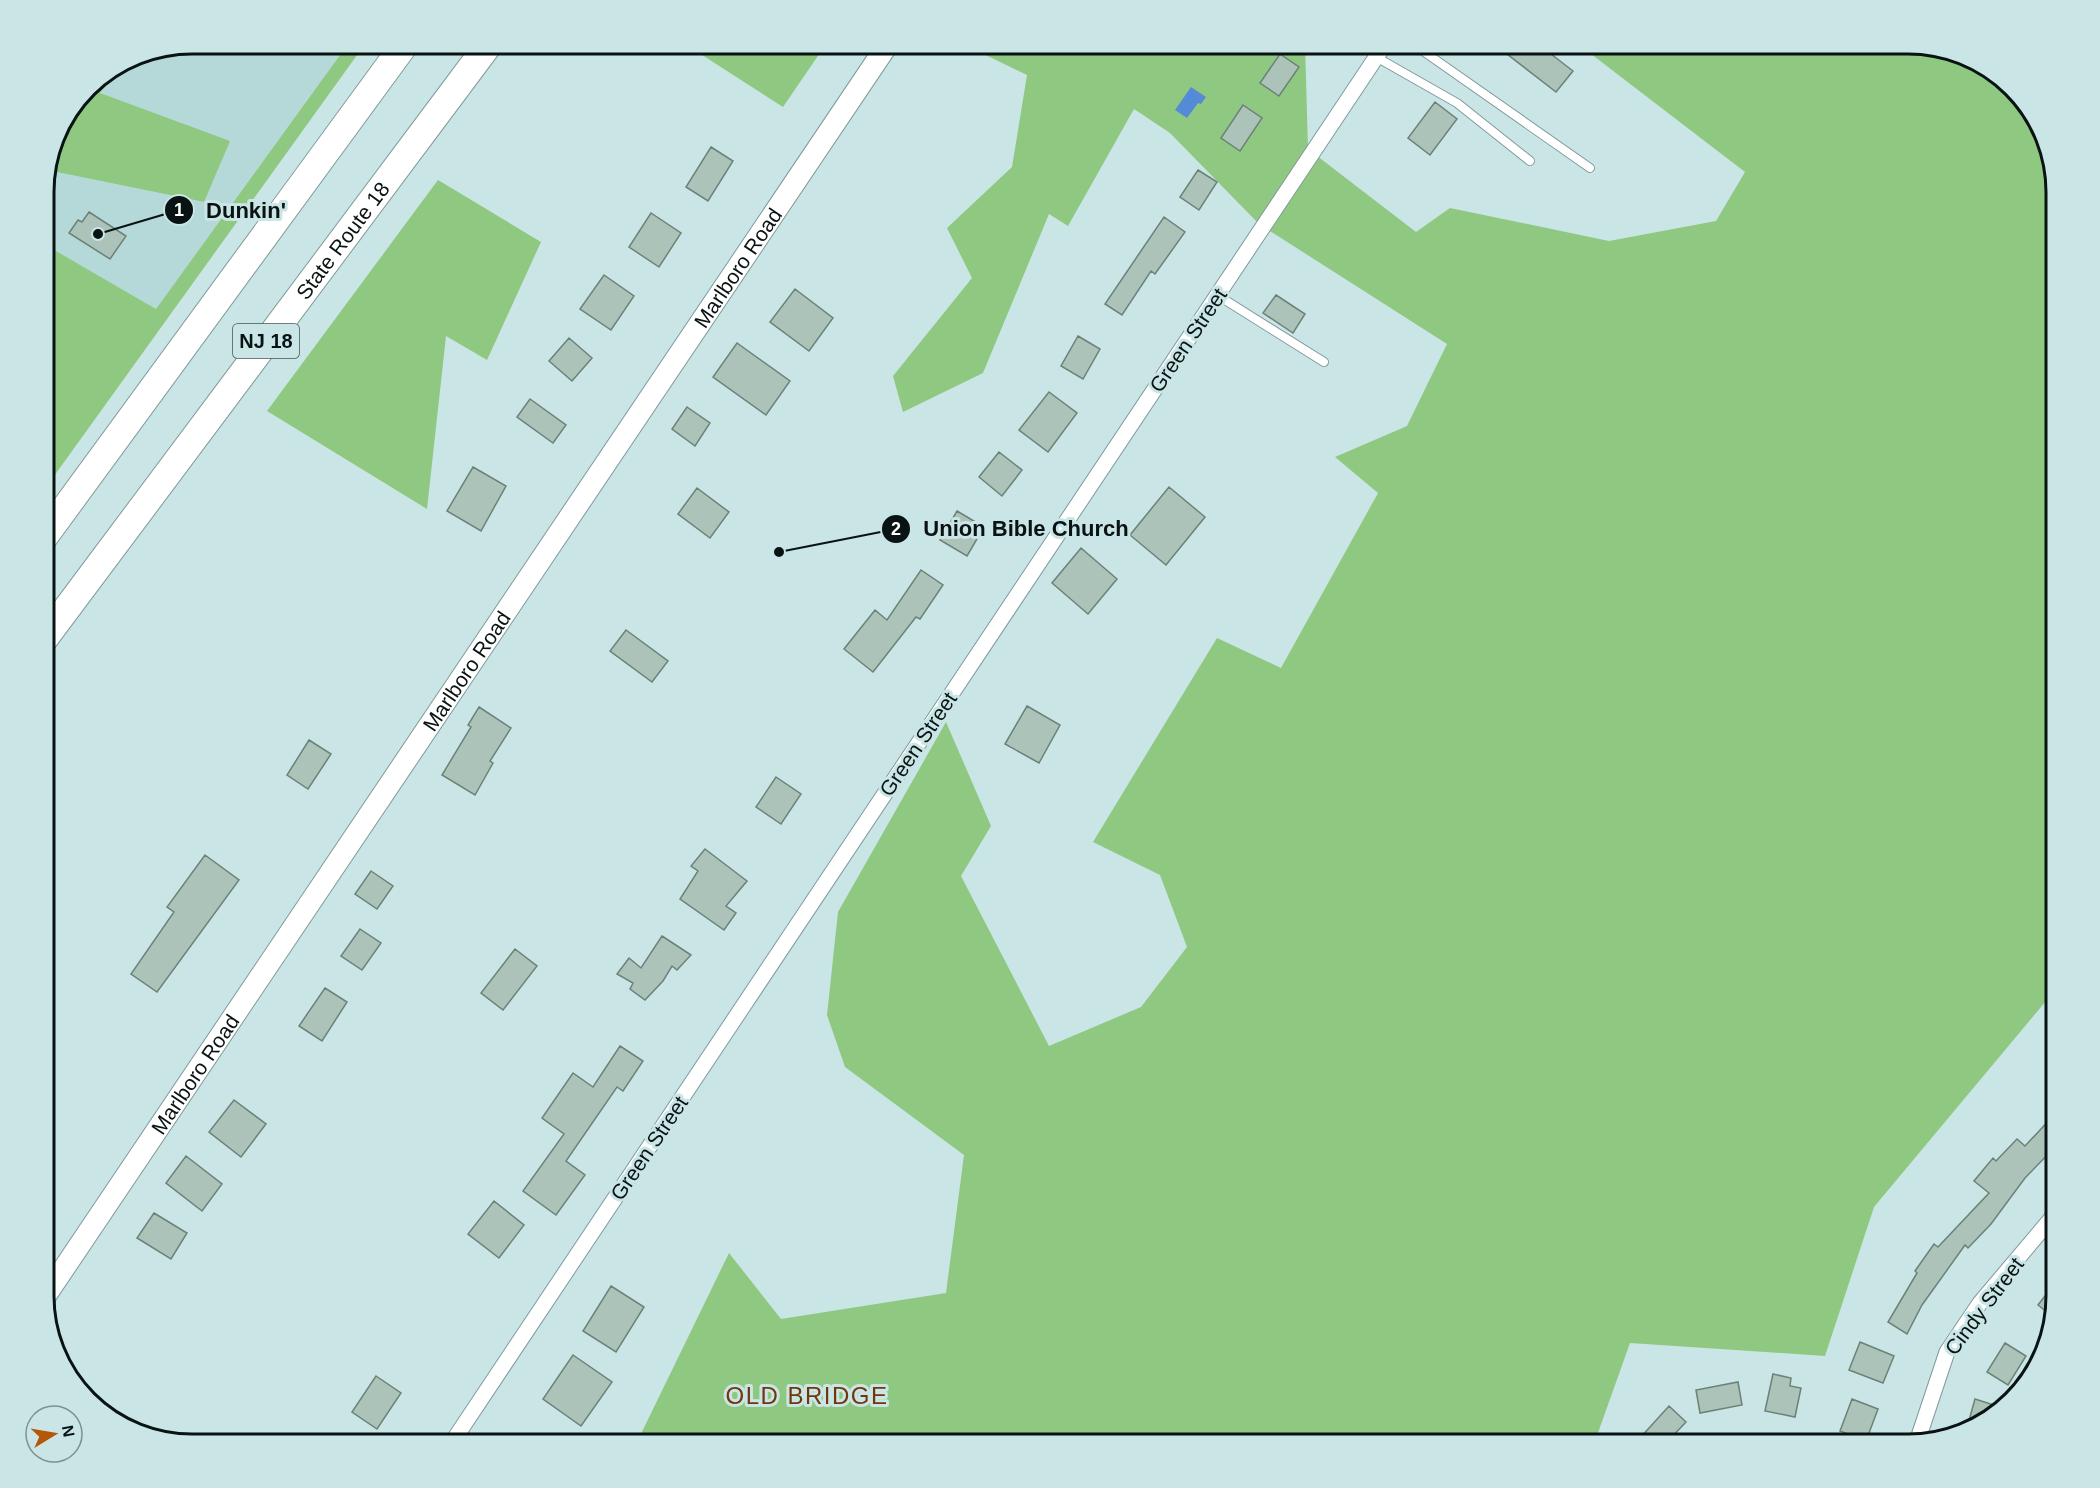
<svg xmlns="http://www.w3.org/2000/svg" width="2100" height="1488" font-family="Arial,sans-serif">
	<rect width="100%" height="100%" fill="#cae5e6"/>
	<path fill="#b5d8d9" d="M 192,44 L 348,44 L 156,309 L 44,244 L 44,182 L 47,170 L 203,202 L 100,93 L 136,55 Z"/>
	<path fill="#8fc881" d="M 348,44 L 365,44 L 44,490 L 44,244 L 156,309 Z
		M 685,44 L 826,44 L 783,107 Z
		M 963,44 L 1305,44 L 1308,149 L 1416,232 L 1450,208 L 1609,241 L 1716,221 L 1745,172 L 1578,44 L 1908,44 L 1955,51 L 1998,74 L 2041,126 L 2056,192 L 2056,989 L 1874,1207 L 1825,1356 L 1630,1343 L 1594,1444 L 639,1444 L 638,1440 L 729,1253 L 781,1319 L 946,1293 L 964,1155 L 845,1067 L 827,1015 L 838,912 L 946,722 L 991,826 L 961,876 L 1049,1046 L 1141,1007 L 1187,947 L 1160,875 L 1093,842 L 1217,638 L 1281,668 L 1378,493 L 1335,457 L 1407,426 L 1447,344 L 1259,224 L 1170,133 L 1134,109 L 1068,226 L 1049,214 L 983,373 L 903,412 L 893,376 L 972,278 L 947,228 L 1012,167 L 1027,75 Z
		M 130,58 L 100,93 L 230,141 L 204,202 L 47,170 L 59,127 L 94,81 Z
		M 438,180 L 541,242 L 487,360 L 446,336 L 427,509 L 267,411 Z"/>
	<path fill="#558ad6" d="M 1191,87 L 1206,97 L 1201,104 L 1198,103 L 1187,118 L 1175,110 Z"/>
	<path fill="#acc3ba" stroke="#6c8178" stroke-width="1.5" d="M 1494,44 L 1538,44 L 1573,71 L 1556,92 Z
		M 1280,54 L 1299,67 L 1279,96 L 1260,83 Z
		M 1435,102 L 1457,119 L 1430,155 L 1408,138 Z
		M 1243,105 L 1262,118 L 1240,151 L 1221,138 Z
		M 711,147 L 733,161 L 708,201 L 686,187 Z
		M 1198,170 L 1217,182 L 1199,210 L 1180,197 Z
		M 89,212 L 126,236 L 110,259 L 69,233 L 78,220 L 82,222 Z
		M 651,213 L 681,233 L 659,267 L 629,247 Z
		M 1164,217 L 1185,232 L 1155,274 L 1151,271 L 1122,315 L 1105,304 Z
		M 604,275 L 634,296 L 611,330 L 580,309 Z
		M 795,289 L 833,318 L 809,351 L 770,322 Z
		M 1276,295 L 1305,314 L 1293,333 L 1263,313 Z
		M 1078,336 L 1100,349 L 1083,379 L 1061,366 Z
		M 569,338 L 592,358 L 572,381 L 549,361 Z
		M 737,343 L 790,381 L 766,415 L 713,377 Z
		M 1049,392 L 1077,413 L 1048,452 L 1019,430 Z
		M 530,399 L 566,425 L 553,443 L 517,417 Z
		M 687,407 L 710,423 L 695,446 L 672,429 Z
		M 999,452 L 1022,470 L 1002,496 L 979,477 Z
		M 473,467 L 506,486 L 481,531 L 447,511 Z
		M 1169,487 L 1205,517 L 1166,565 L 1130,535 Z
		M 697,488 L 729,512 L 710,538 L 678,514 Z
		M 957,511 L 984,527 L 967,556 L 940,540 Z
		M 1081,548 L 1117,579 L 1088,614 L 1052,583 Z
		M 921,570 L 943,585 L 920,619 L 916,617 L 873,672 L 844,649 L 875,610 L 887,620 Z
		M 626,630 L 668,661 L 652,682 L 610,651 Z
		M 1027,706 L 1060,725 L 1039,763 L 1005,744 Z
		M 479,707 L 511,728 L 490,761 L 493,763 L 475,795 L 442,775 L 471,727 L 468,725 Z
		M 309,740 L 331,754 L 308,789 L 287,775 Z
		M 776,777 L 801,794 L 781,824 L 756,807 Z
		M 705,849 L 747,881 L 726,906 L 736,913 L 724,930 L 680,899 L 698,871 L 691,866 Z
		M 205,855 L 239,880 L 157,992 L 131,974 L 174,912 L 167,907 Z
		M 371,871 L 393,886 L 377,909 L 355,894 Z
		M 360,929 L 381,943 L 362,970 L 341,956 Z
		M 662,936 L 691,955 L 677,970 L 672,966 L 663,981 L 645,1000 L 630,989 L 633,983 L 617,974 L 629,958 L 641,968 Z
		M 515,949 L 537,966 L 503,1010 L 481,993 Z
		M 325,988 L 347,1002 L 322,1041 L 299,1026 Z
		M 620,1046 L 643,1061 L 623,1091 L 617,1087 L 566,1161 L 585,1175 L 556,1215 L 523,1191 L 564,1134 L 542,1118 L 573,1073 L 593,1087 Z
		M 234,1100 L 266,1124 L 241,1157 L 209,1132 Z
		M 2056,1113 L 2056,1146 L 2025,1178 L 1991,1224 L 1968,1248 L 1965,1245 L 1922,1305 L 1907,1334 L 1888,1322 L 1917,1273 L 1915,1271 L 1934,1244 L 1938,1247 L 1989,1193 L 1974,1181 L 1993,1158 L 1996,1161 L 2017,1139 L 2025,1146 Z
		M 186,1156 L 222,1184 L 202,1211 L 166,1183 Z
		M 494,1201 L 524,1225 L 499,1258 L 468,1234 Z
		M 154,1213 L 187,1233 L 171,1259 L 137,1238 Z
		M 2056,1282 L 2056,1296 L 2053,1317 L 2038,1305 Z
		M 611,1286 L 644,1307 L 616,1352 L 583,1331 Z
		M 1860,1342 L 1894,1356 L 1883,1383 L 1849,1370 Z
		M 2005,1343 L 2026,1356 L 2008,1385 L 1987,1372 Z
		M 573,1355 L 612,1382 L 581,1426 L 543,1399 Z
		M 1773,1374 L 1791,1378 L 1790,1386 L 1801,1388 L 1795,1417 L 1765,1411 Z
		M 376,1376 L 401,1393 L 377,1429 L 352,1412 Z
		M 1738,1382 L 1742,1405 L 1700,1413 L 1696,1390 Z
		M 1852,1399 L 1878,1409 L 1866,1441 L 1840,1431 Z
		M 1975,1399 L 2000,1407 L 1974,1429 L 1966,1431 Z
		M 1669,1406 L 1686,1422 L 1665,1444 L 1647,1444 L 1640,1438 Z"/>
	<g fill="none" stroke-linecap="round" stroke-linejoin="round">
		<g stroke="#819a9b" stroke-width="10">
			<path id="lane" d="M 1413,44 L 1590,168
				M 1376,57 L 1457,103 L 1530,161
				M 1217,295 L 1324,362"/>
		</g>
		<g stroke="#819a9b" stroke-width="17">
			<path id="street" d="M 1917,1442 L 1947,1352 L 1980,1303 L 2056,1213
				M 451,1444 L 1385,44"/>
		</g>
		<g stroke="#819a9b" stroke-width="23">
			<g id="secondary">
				<path id="s1" d="M 44,1298 L 888,44"/>
			</g>
		</g>
		<g stroke="#819a9b" stroke-width="29">
			<g id="highway">
				<path d="M 44,537 L 405,44"/>
				<path id="s2" d="M 44,639 L 489,44"/>
			</g>
		</g>
		<use href="#lane" stroke="#fff" stroke-width="8"/>
		<use href="#street" stroke="#fff" stroke-width="15"/>
		<use href="#secondary" stroke="#fff" stroke-width="21"/>
		<use href="#highway" stroke="#fff" stroke-width="27"/>
	</g>
	<g text-anchor="middle" dominant-baseline="central" stroke-width="6" stroke-linejoin="round" paint-order="stroke">
		<rect fill="#cae5e6" stroke="#445252" stroke-width="1.5" x="233" y="324" width="66" height="34" rx="4.5"/>
		<g font-size="20" font-weight="bold" fill="#0a1313">
			<text x="266" y="341">NJ 18</text>
		</g>
		<g font-size="21" fill="#0a1313" stroke="#cae5e6">
			<text stroke="none"><textPath href="#s2" startOffset="498">State Route 18</textPath></text>
			<text stroke="none"><textPath href="#s1" startOffset="1242">Marlboro Road</textPath></text>
			<text transform="translate(1188 340) rotate(-56)">Green Street</text>
			<text stroke="none"><textPath href="#s1" startOffset="756">Marlboro Road</textPath></text>
			<text transform="translate(918 744) rotate(-56)">Green Street</text>
			<text stroke="none"><textPath href="#s1" startOffset="270">Marlboro Road</textPath></text>
			<text transform="translate(649 1148) rotate(-56)">Green Street</text>
			<text transform="translate(1984 1306) rotate(-53)">Cindy Street</text>
		</g>
		<g font-size="24" letter-spacing="1.5" fill="#723609" stroke="#cae5e6">
			<text x="807" y="1395">OLD BRIDGE</text>
		</g>
	</g>
	<path d="M0 0H2100V1488H0ZM192 54H1908A138 138 0 0 1 2046 192V1296A138 138 0 0 1 1908 1434H192A138 138 0 0 1 54 1296V192A138 138 0 0 1 192 54Z" fill="#cae5e6" fill-rule="evenodd"/>
	<path fill="none" stroke="#0a1313" stroke-width="3" d="M192 54H1908A138 138 0 0 1 2046 192V1296A138 138 0 0 1 1908 1434H192A138 138 0 0 1 54 1296V192A138 138 0 0 1 192 54Z"/>
	<path fill="none" stroke="#0a1313" stroke-width="2" d="M98 234L179 210M779 552L896 529"/>
	<g fill="#0a1313" stroke="#cae5e6" stroke-width="2">
		<circle cx="98" cy="234" r="6"/>
		<circle cx="779" cy="552" r="6"/>
		<circle cx="179" cy="210" r="15"/>
		<circle cx="896" cy="529" r="15"/>
	</g>
	<g font-size="18" text-anchor="middle" font-weight="bold" fill="#fff">
		<text x="179" y="216">1</text>
		<text x="896" y="535">2</text>
	</g>
	<g font-size="22" text-anchor="middle" font-weight="bold" fill="#0a1313" stroke="#cae5e6" stroke-width="6" stroke-linejoin="round" paint-order="stroke">
		<text x="246" y="218">Dunkin'</text>
		<text x="1026" y="536">Union Bible Church</text>
	</g>
	<g transform="translate(54 1434) rotate(79)"><circle r="28" fill="#cae5e6" stroke="#7d9192" stroke-width="1.5"/>
	<path d="M0-4.5L10 22L0 15L-10 22Z" fill="#b55708"/>
	<text y="-9" font-size="16" font-weight="bold" text-anchor="middle" fill="#0a1313">N</text>
	</g>
</svg>
